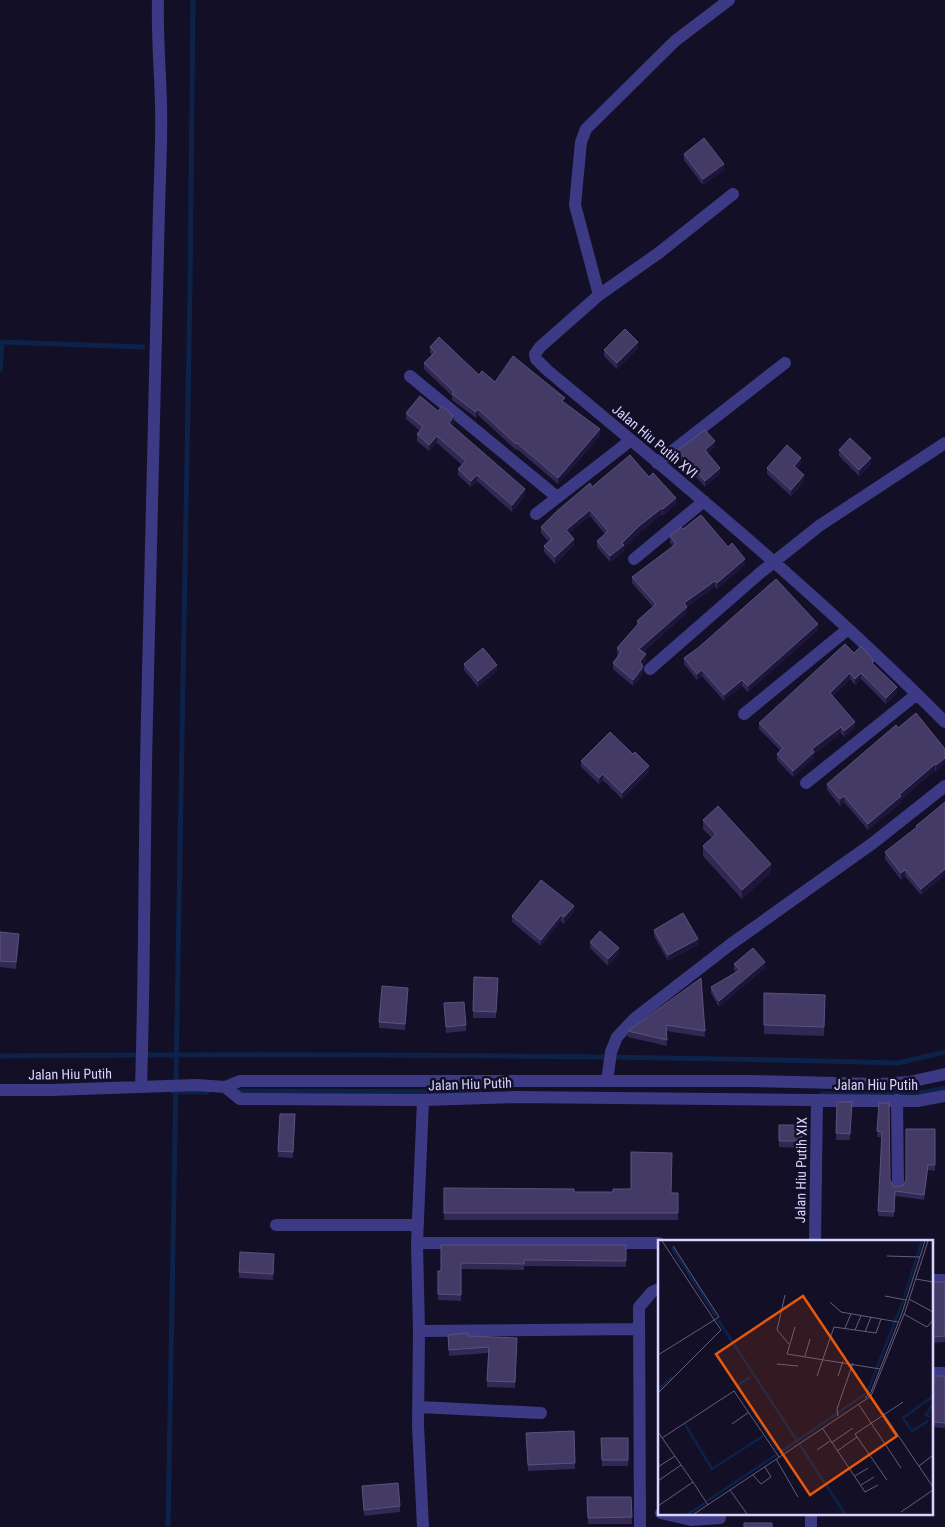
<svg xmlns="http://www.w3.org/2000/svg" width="945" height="1527" font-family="'Roboto Condensed',sans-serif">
	<rect width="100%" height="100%" fill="#130f26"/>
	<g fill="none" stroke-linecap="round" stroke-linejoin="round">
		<path stroke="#0c2248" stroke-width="5" d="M 0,370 L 2,342 L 143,347
			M 0,1056 C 299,1053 599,1055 898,1063 L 945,1052
			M 233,1091 L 480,1092
			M 173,1092 L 207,1092
			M 821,1094 L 925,1092 L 945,1088
			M 168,1527 L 190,289 L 193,0"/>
		<path stroke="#3d3a85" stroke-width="12" d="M 733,194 L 660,252 L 599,295 L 540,347 L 535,354 L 536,359 L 547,370 C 683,483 820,596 945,722
			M 599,295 L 575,205 L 581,142 L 586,129 L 675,41 L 729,0
			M 410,376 L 557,497
			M 657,463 L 785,363
			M 536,514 L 631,440
			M 634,559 L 704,501
			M 650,669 L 760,573 L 819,526 L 945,443
			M 744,714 L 848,629
			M 806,783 L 917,694
			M 607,1081 L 611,1052 L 617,1037 L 634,1019 L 731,944 L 873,843 L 945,786
			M 141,1087 C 145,963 144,840 147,716 C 150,546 156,377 159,208 C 160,173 162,138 161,104 C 160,69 157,35 158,0
			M 225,1087 L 240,1081 L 749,1081 L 880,1084 L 909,1082 L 945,1074
			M 0,1090 L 51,1090 L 197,1085 L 225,1087 L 240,1099 L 252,1099 L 423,1100 L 515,1097 L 917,1101 L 945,1096
			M 423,1100 L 417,1243 L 419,1331 L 418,1426 L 423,1527
			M 897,1100 L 898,1185
			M 276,1225 L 418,1225
			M 815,1241 L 817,1100
			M 417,1243 L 659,1243
			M 931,1280 L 945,1280
			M 419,1331 L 638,1329
			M 931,1373 L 945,1373
			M 419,1407 L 541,1413
			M 661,1513 L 691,1520 L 720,1518
			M 640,1527 L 639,1307 L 652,1292 L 659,1289
			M 811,1527 L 811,1513"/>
	</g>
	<path fill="#312854" d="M 684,154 L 724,170 L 703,185 L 684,160 Z
		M 430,347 L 479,375 L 495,382 L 565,403 L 600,436 L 558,484 L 517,449 L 516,450 L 478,415 L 476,418 L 452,400 L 452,396 L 424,369 L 424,363 L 432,355 L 430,353 Z
		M 638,348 L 617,369 L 604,356 L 604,350 Z
		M 438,411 L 454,423 L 452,425 L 525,496 L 512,512 L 477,481 L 471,487 L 458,475 L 458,469 L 462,465 L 437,443 L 429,451 L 417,441 L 417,434 L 420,431 L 406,419 L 406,413 Z
		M 715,447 L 708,453 L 720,474 L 705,487 L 678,457 L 678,450 Z
		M 839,450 L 871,464 L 859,476 L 839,456 Z
		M 801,464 L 797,469 L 804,482 L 791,496 L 767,474 L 767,468 Z
		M 649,477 L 676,504 L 663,516 L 662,514 L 639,533 L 624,548 L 624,551 L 610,562 L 597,547 L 597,541 L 605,534 L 590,516 L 569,533 L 574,545 L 555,564 L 544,552 L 544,546 L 548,541 L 541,533 L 541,527 L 592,487 Z
		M 683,529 L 728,547 L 745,565 L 717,589 L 715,587 L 687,607 L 687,613 L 643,652 L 646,661 L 642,665 L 643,674 L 633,686 L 613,669 L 613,663 L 618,656 L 617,655 L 617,648 L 637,625 L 637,621 L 653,607 L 632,583 L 632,577 L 673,546 L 670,543 L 670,536 Z
		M 818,630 L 748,692 L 742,686 L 724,701 L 702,676 L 697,680 L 684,664 L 684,658 Z
		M 854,653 L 897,693 L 886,704 L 861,679 L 855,685 L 850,679 L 833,696 L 855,728 L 844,737 L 841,733 L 814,754 L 814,758 L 793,777 L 777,760 L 777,754 L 780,750 L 759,729 L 759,723 Z
		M 464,664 L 497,671 L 478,687 L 464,670 Z
		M 898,728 L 945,749 L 936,772 L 935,770 L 901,800 L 901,803 L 868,830 L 844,802 L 840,806 L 827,790 L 827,784 Z
		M 581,761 L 649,772 L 622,799 L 603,780 L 599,784 L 581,767 Z
		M 945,802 L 945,875 L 921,895 L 905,876 L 901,880 L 885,859 L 885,852 L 916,828 L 916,826 Z
		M 703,820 L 771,873 L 742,899 L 703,856 L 703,846 L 712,838 L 703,829 Z
		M 574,912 L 564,924 L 561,921 L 541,946 L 512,922 L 512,916 Z
		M 654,930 L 698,945 L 668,961 L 654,936 Z
		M 0,932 L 19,940 L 16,969 L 0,967 Z
		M 590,942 L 619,954 L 608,966 L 590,948 Z
		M 734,964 L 765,968 L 719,1007 L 711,993 L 711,987 L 736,972 L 734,970 Z
		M 474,977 L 498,978 L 496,1018 L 473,1018 Z
		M 701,978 L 705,1037 L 666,1031 L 667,1046 L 628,1037 L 628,1031 Z
		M 764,993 L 825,995 L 824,1036 L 764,1034 Z
		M 408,994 L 405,1030 L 379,1028 L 379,1022 Z
		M 444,1003 L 466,1025 L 466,1031 L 446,1033 Z
		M 837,1102 L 852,1102 L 850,1140 L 836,1140 Z
		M 879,1103 L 890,1180 L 894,1187 L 903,1186 L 935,1129 L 935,1171 L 928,1170 L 924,1200 L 895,1196 L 894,1217 L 878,1216 L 882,1137 L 877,1137 Z
		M 295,1114 L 293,1158 L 278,1157 L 278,1151 Z
		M 779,1125 L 802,1125 L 802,1148 L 779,1147 Z
		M 444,1188 L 574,1192 L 678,1193 L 678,1220 L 444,1220 Z
		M 441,1245 L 626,1245 L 626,1267 L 524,1266 L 524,1270 L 461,1269 L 461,1301 L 438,1300 L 438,1271 L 441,1271 Z
		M 274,1260 L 273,1280 L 239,1278 L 239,1272 Z
		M 931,1282 L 945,1282 L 945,1342 L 931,1343 Z
		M 448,1335 L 468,1336 L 517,1338 L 515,1388 L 487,1387 L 488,1353 L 449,1356 Z
		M 931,1376 L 945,1376 L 945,1428 L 931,1427 Z
		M 574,1431 L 575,1469 L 528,1471 L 526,1433 Z
		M 601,1438 L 628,1438 L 628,1466 L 602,1466 Z
		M 362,1486 L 400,1506 L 400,1512 L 364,1516 Z
		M 587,1497 L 631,1497 L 632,1524 L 588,1524 Z"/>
	<path fill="#1d163a" d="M 724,164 L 724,170 L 703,185 L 703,179 Z
		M 638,342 L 638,348 L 617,369 L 617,363 Z
		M 478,409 L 478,415 L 476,418 L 476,412 Z
		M 454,416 L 454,423 L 449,429 L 449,423 Z
		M 600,429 L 600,436 L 558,484 L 558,478 Z
		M 437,436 L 437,443 L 429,451 L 429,445 Z
		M 715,441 L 715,447 L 705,456 L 705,450 Z
		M 801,458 L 801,464 L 794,472 L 794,466 Z
		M 871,458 L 871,464 L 859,476 L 859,470 Z
		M 720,468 L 720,474 L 705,487 L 705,481 Z
		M 477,475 L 477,481 L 471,487 L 471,481 Z
		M 804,475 L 804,482 L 791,496 L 791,490 Z
		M 525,489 L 525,496 L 512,512 L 512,505 Z
		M 676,498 L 676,504 L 663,516 L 663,509 Z
		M 662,508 L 662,514 L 639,533 L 624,548 L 624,551 L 610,562 L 610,556 L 622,543 L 639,526 Z
		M 590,510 L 590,516 L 566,536 L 566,530 Z
		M 574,539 L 574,545 L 555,564 L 555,557 Z
		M 745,559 L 745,565 L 717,589 L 717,583 Z
		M 715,581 L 715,587 L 687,607 L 687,613 L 639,655 L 639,649 L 684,603 Z
		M 818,624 L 818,630 L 748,692 L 748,686 Z
		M 646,654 L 646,661 L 640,667 L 640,661 Z
		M 497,665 L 497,671 L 478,687 L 478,681 Z
		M 643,667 L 643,674 L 633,686 L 633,680 Z
		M 702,670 L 702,676 L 697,680 L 697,674 Z
		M 850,673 L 850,679 L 830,699 L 830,693 Z
		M 861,673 L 861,679 L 855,685 L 855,679 Z
		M 742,680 L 742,686 L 724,701 L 724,695 Z
		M 897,687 L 897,693 L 886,704 L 886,698 Z
		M 855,722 L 855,728 L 844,737 L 844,731 Z
		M 841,727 L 841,733 L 814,754 L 814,758 L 793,777 L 793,771 L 812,749 Z
		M 945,758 L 945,764 L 936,772 L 936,765 Z
		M 935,764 L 935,770 L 901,800 L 901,803 L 868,830 L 868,824 L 899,795 Z
		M 649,766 L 649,772 L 622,799 L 622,793 Z
		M 603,774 L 603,780 L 599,784 L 599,778 Z
		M 844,796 L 844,802 L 840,806 L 840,799 Z
		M 771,864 L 771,873 L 742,899 L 742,890 Z
		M 945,869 L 945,875 L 921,895 L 921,889 Z
		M 905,870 L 905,876 L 901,880 L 901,873 Z
		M 574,906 L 574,912 L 564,924 L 564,917 Z
		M 561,915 L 561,921 L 541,946 L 541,940 Z
		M 698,939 L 698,945 L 668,961 L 668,955 Z
		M 619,948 L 619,954 L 608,966 L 608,959 Z
		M 765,962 L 765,968 L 719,1007 L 719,1001 Z"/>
	<path fill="#433a66" stroke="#5a527e" d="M 704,138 L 724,164 L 703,179 L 684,154 Z
		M 625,329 L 638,342 L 617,363 L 604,350 Z
		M 439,337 L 479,375 L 482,371 L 495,382 L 513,356 L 565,398 L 562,401 L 600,429 L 558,478 L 517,443 L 516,444 L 478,409 L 476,412 L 452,394 L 454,392 L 424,363 L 435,352 L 430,347 Z
		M 420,396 L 438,411 L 442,406 L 454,416 L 449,423 L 525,489 L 512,505 L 477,475 L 471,481 L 458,469 L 466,461 L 437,436 L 429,445 L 417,434 L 423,427 L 406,413 Z
		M 705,430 L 715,441 L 705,450 L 720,468 L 705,481 L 678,450 Z
		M 850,438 L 871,458 L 859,470 L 839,450 Z
		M 787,445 L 801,458 L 794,466 L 804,475 L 791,490 L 767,468 Z
		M 630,455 L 649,477 L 653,473 L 676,498 L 663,509 L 662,508 L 639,526 L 622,543 L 624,545 L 610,556 L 597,541 L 608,531 L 590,510 L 566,530 L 574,539 L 555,557 L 544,546 L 552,539 L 541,527 L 557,511 L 590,483 L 592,487 Z
		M 701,515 L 728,547 L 732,543 L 745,559 L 717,583 L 715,581 L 684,603 L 687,607 L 639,649 L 646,654 L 640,661 L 643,667 L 633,680 L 613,663 L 621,652 L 617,648 L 639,623 L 637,621 L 656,604 L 632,577 L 676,544 L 670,536 L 681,527 L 683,529 Z
		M 776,579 L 818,624 L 748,686 L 742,680 L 724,695 L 702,670 L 697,674 L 684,658 L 698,648 Z
		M 845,644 L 854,653 L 861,646 L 874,661 L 872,663 L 897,687 L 886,698 L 861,673 L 855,679 L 850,673 L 830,693 L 855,722 L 844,731 L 841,727 L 812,749 L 814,752 L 793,771 L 777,754 L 783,748 L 759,723 Z
		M 483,648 L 497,665 L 478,681 L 464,664 Z
		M 916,713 L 945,749 L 945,758 L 936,765 L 935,764 L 899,795 L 901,796 L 868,824 L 844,796 L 840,799 L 827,784 L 896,725 L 898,728 Z
		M 610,732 L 633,754 L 635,752 L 649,766 L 622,793 L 603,774 L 599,778 L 581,761 Z
		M 945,802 L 945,869 L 921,889 L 905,870 L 901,873 L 885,852 L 917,827 L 916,826 Z
		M 718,806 L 771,864 L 742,890 L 703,846 L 716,834 L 703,820 Z
		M 541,880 L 574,906 L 564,917 L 561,915 L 541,940 L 512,916 Z
		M 683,913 L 698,939 L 668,955 L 654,930 Z
		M 600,931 L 619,948 L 608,959 L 590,942 Z
		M 0,932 L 19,934 L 16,962 L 0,961 Z
		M 753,948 L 765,962 L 719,1001 L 711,987 L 740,970 L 734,964 Z
		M 474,977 L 498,978 L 496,1012 L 473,1011 Z
		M 701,978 L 705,1031 L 666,1025 L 667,1040 L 628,1031 Z
		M 382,986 L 408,988 L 405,1024 L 379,1022 Z
		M 764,993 L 825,995 L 824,1027 L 764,1025 Z
		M 464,1002 L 466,1025 L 446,1027 L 444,1003 Z
		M 837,1102 L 852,1102 L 850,1134 L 836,1133 Z
		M 879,1103 L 889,1103 L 890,1180 L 894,1187 L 903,1186 L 906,1180 L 906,1129 L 935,1129 L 935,1165 L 928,1165 L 924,1195 L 895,1191 L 894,1212 L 878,1211 L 882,1132 L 877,1131 Z
		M 280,1114 L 295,1114 L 293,1152 L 278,1151 Z
		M 779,1125 L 802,1125 L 802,1141 L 779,1141 Z
		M 631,1152 L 672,1153 L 671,1193 L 678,1193 L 678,1213 L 444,1213 L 444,1188 L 574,1189 L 574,1192 L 613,1192 L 613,1189 L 631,1189 Z
		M 441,1245 L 626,1245 L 626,1261 L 524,1260 L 524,1264 L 461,1263 L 461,1295 L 438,1294 L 438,1271 L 441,1271 Z
		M 240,1252 L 274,1254 L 273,1274 L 239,1272 Z
		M 931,1282 L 945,1282 L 945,1336 L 931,1337 Z
		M 468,1333 L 468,1336 L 517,1338 L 515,1382 L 487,1381 L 489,1347 L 449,1350 L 448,1335 Z
		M 931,1376 L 945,1376 L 945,1423 L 931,1422 Z
		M 574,1431 L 575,1463 L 528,1465 L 526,1433 Z
		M 601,1438 L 628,1438 L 628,1460 L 602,1460 Z
		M 398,1483 L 400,1506 L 364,1510 L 362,1486 Z
		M 587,1497 L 631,1497 L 632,1517 L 588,1518 Z
		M 744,1523 L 772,1523 L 772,1527 L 744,1527 Z"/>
	<g text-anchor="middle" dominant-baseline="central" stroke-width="5" stroke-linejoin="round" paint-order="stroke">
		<g font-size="14" fill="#d9d4ff" stroke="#130f26">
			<text transform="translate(655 441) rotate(40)">Jalan Hiu Putih XVI</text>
			<text transform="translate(70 1074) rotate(-1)">Jalan Hiu Putih</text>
			<text transform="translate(470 1084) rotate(-2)">Jalan Hiu Putih</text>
			<text x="876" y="1085">Jalan Hiu Putih</text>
			<text transform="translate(801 1170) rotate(-89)">Jalan Hiu Putih XIX</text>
		</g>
	</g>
	<g transform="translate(658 1240)">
		<rect width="275" height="275" fill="#130f26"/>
		<path fill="none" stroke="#0c2248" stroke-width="2.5" d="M 14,8 L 58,76M 246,57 L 264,1M 60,80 L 140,202M 92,137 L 79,146 L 120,210M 0,150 L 14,137M 272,177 L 268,175 L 275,164M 270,181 L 254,191 L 245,178 L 275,156M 27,184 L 54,229 L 105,196M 142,205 L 187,274M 121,213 L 209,153 L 245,61M 49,261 L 118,215M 30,274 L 47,263"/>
		<path fill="none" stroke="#625e7d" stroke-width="1" d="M 229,16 L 262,17M 258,39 L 275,42M 127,55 L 119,90 L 131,104M 227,56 L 248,60M 251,59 L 275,72M 172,62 L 183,72 L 240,82M 246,74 L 269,87 L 275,80M 137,87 L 129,114 L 222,129M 187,88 L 193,74M 197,90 L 203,76M 207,92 L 213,77M 0,115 L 61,77 L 15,6M 147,116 L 152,99M 119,124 L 140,126M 159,136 L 176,87 L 218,93 L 223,79M 180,136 L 185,121M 0,153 L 63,90 L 4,1M 207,158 L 213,152 L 244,73 L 267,1M 201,165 L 243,228M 225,173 L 275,247M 180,176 L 179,169 L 195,123M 74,184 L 91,172M 165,189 L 207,252 L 220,245M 0,192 L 35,242M 4,198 L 76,151 L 121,217M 173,203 L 195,188M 159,210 L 172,201M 179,211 L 199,197M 118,219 L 140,257M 261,226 L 275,215M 0,227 L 17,216M 95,235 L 103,244 L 113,237 L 107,227M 197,236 L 210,228M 229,240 L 197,194 L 245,162M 0,241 L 23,225M 203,245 L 216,237M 72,250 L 89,274M 0,266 L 35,242 L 50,265M 243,272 L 275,250M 36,274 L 213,156 L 247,72 L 270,1"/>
		<path fill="#e8590c" fill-opacity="0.15" stroke="#e8590c" stroke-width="2.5" d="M 145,56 L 239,196 L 152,255 L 58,114 Z"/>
		<rect width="275" height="275" fill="none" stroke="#d9d4ff" stroke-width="2.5"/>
	</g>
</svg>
